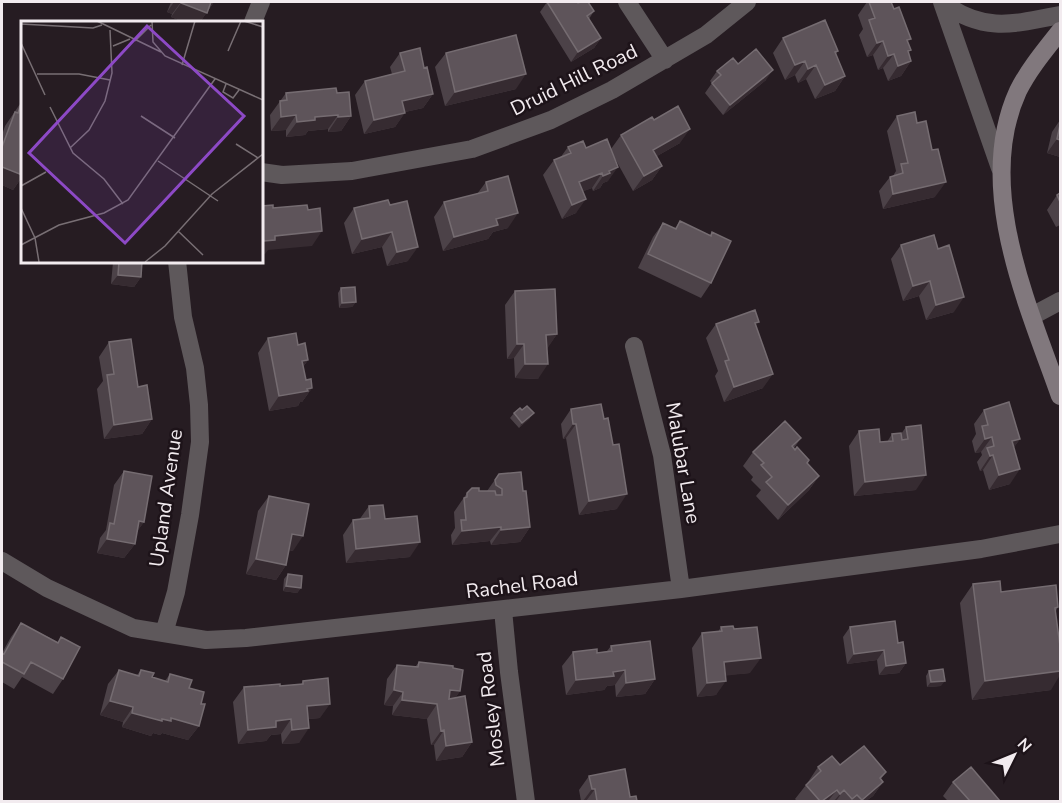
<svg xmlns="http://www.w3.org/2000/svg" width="1062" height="803" font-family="'Nunito Sans',sans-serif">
	<rect width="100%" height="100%" fill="#261c22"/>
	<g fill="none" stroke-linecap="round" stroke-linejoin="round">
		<path stroke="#5e585b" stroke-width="18" d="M 627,2 L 665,60
			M 942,2 L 1000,168
			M 943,3 C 984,33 1014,24 1060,15
			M 253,22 L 261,2
			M 261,172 L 282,175 L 352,171 L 472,149 L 551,120 L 612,90 L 706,35 L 747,2
			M 1032,316 L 1060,301
			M 634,346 L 662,455 L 681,589
			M 2,561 L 47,588 L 133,628 L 206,640 L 246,638 L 681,589 L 981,549 L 1060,534
			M 503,610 L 509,672 L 526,802
			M 164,633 L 176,592 L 190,515 L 200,442 L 199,405 L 195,368 L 183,317 L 177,261"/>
		<path stroke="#81787d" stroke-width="18" d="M 1060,31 C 1045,50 1029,69 1018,91 C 974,187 1028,305 1060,396"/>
	</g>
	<path fill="#4c4248" d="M 171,2 L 214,2 L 200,22 L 184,22 L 171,17 L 172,14 L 167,12 Z
		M 547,2 L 578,3 L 594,11 L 589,19 L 601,38 L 594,48 L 571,62 L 540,12 Z
		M 867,2 L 891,2 L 908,43 L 908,54 L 911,61 L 901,76 L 888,81 L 883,68 L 878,70 L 873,55 L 867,57 L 859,35 L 863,29 L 858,15 Z
		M 783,38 L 838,51 L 836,54 L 845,76 L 835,91 L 815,99 L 806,79 L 798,83 L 795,75 L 785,80 L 773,53 Z
		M 400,53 L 424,68 L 433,94 L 423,108 L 405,112 L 395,127 L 364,134 L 355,95 L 365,81 L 392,74 L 390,67 Z
		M 446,53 L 516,89 L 445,106 L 435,67 Z
		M 738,64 L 766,80 L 723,115 L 705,93 L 712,83 L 710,81 L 717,71 Z
		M 286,93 L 337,93 L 351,116 L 341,131 L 328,132 L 328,129 L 308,131 L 305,135 L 286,137 L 286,130 L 271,131 L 270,115 Z
		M 22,101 L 22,177 L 13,190 L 2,185 L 2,135 L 5,126 Z
		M 897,116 L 935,197 L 883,209 L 879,191 L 890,177 L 893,176 L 896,171 L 887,131 Z
		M 654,120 L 680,143 L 657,156 L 662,166 L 652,180 L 633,191 L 613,155 L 608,181 L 603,183 L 600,188 L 593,191 L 592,188 L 583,191 L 576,213 L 562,219 L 543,175 L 554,160 L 560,158 L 568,147 L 611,149 L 621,135 Z
		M 1060,120 L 1060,157 L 1047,153 L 1052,132 Z
		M 486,182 L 508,228 L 493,232 L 488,239 L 443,251 L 434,217 L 444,202 L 477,194 Z
		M 1060,193 L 1060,225 L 1056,227 L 1047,210 L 1057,195 Z
		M 390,205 L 408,261 L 387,266 L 382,247 L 352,254 L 344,223 L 354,208 Z
		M 680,221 L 710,235 L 712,232 L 711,283 L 701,298 L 638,268 L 653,237 L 663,223 L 675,228 Z
		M 901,245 L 954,312 L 926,320 L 919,296 L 903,301 L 891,259 Z
		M 106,261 L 142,261 L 141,277 L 134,287 L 111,284 L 113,262 Z
		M 341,288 L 356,302 L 352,307 L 339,308 L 338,293 Z
		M 515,291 L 557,334 L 547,348 L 538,379 L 515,378 L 514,358 L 507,359 L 505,305 Z
		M 716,324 L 756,326 L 763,388 L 724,402 L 715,376 L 718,371 L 706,338 Z
		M 268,338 L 298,345 L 308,360 L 303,367 L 306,380 L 312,388 L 302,402 L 300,402 L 298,406 L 269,411 L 258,353 Z
		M 109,342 L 138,387 L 152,419 L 142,434 L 104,439 L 97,389 L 103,381 L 99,357 Z
		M 571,409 L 604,419 L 613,445 L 617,509 L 579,515 L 566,438 L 563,439 L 561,424 Z
		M 984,410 L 1020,439 L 1014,447 L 1010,484 L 989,490 L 983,470 L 980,471 L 977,462 L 982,455 L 981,452 L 975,453 L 972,441 L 976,434 L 974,424 Z
		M 514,413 L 530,418 L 519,428 L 510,418 Z
		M 906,427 L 916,490 L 854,496 L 849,446 L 859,431 L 880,442 L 887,442 L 892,434 L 901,434 Z
		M 801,438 L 794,448 L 809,460 L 807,463 L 819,476 L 809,490 L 778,520 L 756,496 L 761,490 L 751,480 L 753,477 L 743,466 L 753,452 Z
		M 124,471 L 144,522 L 137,531 L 135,544 L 124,558 L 97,553 L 100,538 L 106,530 L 114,485 Z
		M 499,474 L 523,491 L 530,527 L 520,542 L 491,545 L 490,541 L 452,545 L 451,535 L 455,528 L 454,512 L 467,493 L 479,491 L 487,491 Z
		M 269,496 L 293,551 L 289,550 L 286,565 L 276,580 L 246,574 L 258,511 Z
		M 369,506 L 385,519 L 410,557 L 346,563 L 343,535 L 353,520 L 359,520 Z
		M 288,574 L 301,588 L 297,593 L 283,591 L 284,579 Z
		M 973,584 L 1058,607 L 1056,611 L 1051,690 L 972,700 L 960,603 Z
		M 21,623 L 58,642 L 61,637 L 63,679 L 53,694 L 22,677 L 14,689 L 2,682 L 2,653 L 11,637 Z
		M 721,627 L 750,673 L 725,675 L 716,695 L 697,697 L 692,648 L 702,633 L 718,632 Z
		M 850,627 L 898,643 L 906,663 L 899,673 L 879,675 L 877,660 L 847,664 L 843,637 Z
		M 611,646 L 655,679 L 645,694 L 616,697 L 615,685 L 607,686 L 604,690 L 566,695 L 562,666 L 573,652 L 597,653 L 607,651 Z
		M 419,662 L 453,668 L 460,691 L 455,698 L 472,742 L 462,757 L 436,761 L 434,745 L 431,745 L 427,719 L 392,715 L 393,706 L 384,705 L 387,679 L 397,665 L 415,667 Z
		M 119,670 L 137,675 L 141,670 L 152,677 L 165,681 L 170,674 L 189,688 L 201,704 L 199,726 L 188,740 L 162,733 L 160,735 L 153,733 L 151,736 L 122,727 L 123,722 L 100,715 L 108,684 Z
		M 929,671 L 941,686 L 927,687 L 926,676 Z
		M 303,681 L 320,718 L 308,719 L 299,743 L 282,744 L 281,734 L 271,735 L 266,741 L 238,744 L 233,702 L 244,687 L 280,686 L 301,684 Z
		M 840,765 L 886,772 L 881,779 L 883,782 L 873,796 L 866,801 L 797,801 L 795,799 L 806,785 L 818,767 Z
		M 589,776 L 630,797 L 637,801 L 581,801 L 579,790 Z
		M 953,782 L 1000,801 L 948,801 L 943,796 Z"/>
	<path fill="#362b31" d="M 174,2 L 181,2 L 172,14 L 167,12 Z
		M 214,2 L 200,22 L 184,22 L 171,17 L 181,3 Z
		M 601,38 L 594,48 L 571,62 L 578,52 Z
		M 883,41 L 873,55 L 867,57 L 877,43 Z
		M 894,54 L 883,68 L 878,70 L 888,56 Z
		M 805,61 L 795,75 L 785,80 L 795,65 Z
		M 911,61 L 901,76 L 888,81 L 898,66 Z
		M 816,65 L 806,79 L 798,83 L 808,69 Z
		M 773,70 L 766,80 L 723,115 L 730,105 Z
		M 526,74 L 516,89 L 445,106 L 455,92 Z
		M 845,76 L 835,91 L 815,99 L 825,85 Z
		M 433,94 L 423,108 L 392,115 L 402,101 Z
		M 405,113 L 395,127 L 364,134 L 374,120 Z
		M 296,115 L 286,130 L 271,131 L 281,117 Z
		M 338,115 L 328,129 L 308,131 L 305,135 L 286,137 L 297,122 L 315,117 Z
		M 351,116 L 341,131 L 328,132 L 338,117 Z
		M 690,129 L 680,143 L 643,164 L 653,150 Z
		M 1057,139 L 1060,140 L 1060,157 L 1047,153 Z
		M 662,166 L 652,180 L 633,191 L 644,176 Z
		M 2,167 L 22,175 L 22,177 L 13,190 L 2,185 Z
		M 618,167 L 608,181 L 603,183 L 600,188 L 593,191 L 603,176 L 609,171 Z
		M 602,173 L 592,188 L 569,197 L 579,182 Z
		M 946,182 L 935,197 L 883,209 L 893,194 Z
		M 586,199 L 576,213 L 562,219 L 572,205 Z
		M 518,213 L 508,228 L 493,232 L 488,239 L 443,251 L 454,237 L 496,219 Z
		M 322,231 L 312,246 L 268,250 L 265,254 L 261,255 L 261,245 L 264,241 L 275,236 Z
		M 392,232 L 382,247 L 352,254 L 362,239 Z
		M 418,247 L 408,261 L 387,266 L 397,252 Z
		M 118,275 L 141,277 L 134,287 L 111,284 Z
		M 930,281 L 919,296 L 903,301 L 913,286 Z
		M 964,297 L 954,312 L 926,320 L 936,305 Z
		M 356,302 L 352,307 L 339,308 L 342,303 Z
		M 557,334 L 547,349 L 546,335 Z
		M 517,344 L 524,344 L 514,358 L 507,359 Z
		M 308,360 L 298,374 L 302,361 Z
		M 525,364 L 548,364 L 538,379 L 515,378 Z
		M 773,374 L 763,388 L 724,402 L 734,387 Z
		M 312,388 L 302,402 L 300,402 L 298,406 L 269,411 L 279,396 Z
		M 534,413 L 530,418 L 519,428 L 522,423 Z
		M 152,419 L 142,434 L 104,439 L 114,425 Z
		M 573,424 L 576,424 L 566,438 L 563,439 Z
		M 992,437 L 981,452 L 975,453 L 985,439 Z
		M 1020,439 L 1009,454 L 1012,441 Z
		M 993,455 L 983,470 L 980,471 L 990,456 Z
		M 1020,469 L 1010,484 L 989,490 L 999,475 Z
		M 926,475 L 916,490 L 854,496 L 865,482 Z
		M 819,476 L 809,490 L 778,520 L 788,505 Z
		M 627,494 L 617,509 L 579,515 L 589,501 Z
		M 139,521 L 144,522 L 134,536 Z
		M 501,527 L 490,541 L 452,545 L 462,531 Z
		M 530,527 L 520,542 L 491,545 L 501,530 Z
		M 292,534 L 303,536 L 293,551 L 282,548 Z
		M 107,539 L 135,544 L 124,558 L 97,553 Z
		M 420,542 L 410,557 L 346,563 L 356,549 Z
		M 256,559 L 286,565 L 276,580 L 246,574 Z
		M 286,586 L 301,588 L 297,593 L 283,591 Z
		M 884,650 L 877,660 L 847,664 L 854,654 Z
		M 761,658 L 750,673 L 714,677 L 724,662 Z
		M 906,663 L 899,673 L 879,675 L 886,666 Z
		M 625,670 L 615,685 L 607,686 L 604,690 L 566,695 L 576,680 L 613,672 Z
		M 1060,671 L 1060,675 L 1051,690 L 972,700 L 985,681 Z
		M 655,679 L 645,694 L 616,697 L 626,683 Z
		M 726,681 L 716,695 L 697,697 L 707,683 Z
		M 945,681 L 941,686 L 927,687 L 931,682 Z
		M 394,690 L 403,692 L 393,706 L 384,705 Z
		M 450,690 L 460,691 L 450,706 L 440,705 Z
		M 402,700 L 437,704 L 427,719 L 392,715 Z
		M 110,701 L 133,707 L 123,722 L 100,715 Z
		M 330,704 L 320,718 L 297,720 L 307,706 Z
		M 132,713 L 162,719 L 171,718 L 199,726 L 188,740 L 162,733 L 160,735 L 153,733 L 151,736 L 122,727 Z
		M 291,719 L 281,734 L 271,735 L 266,741 L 238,744 L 248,730 L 276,721 Z
		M 309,728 L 299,743 L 282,744 L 292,730 Z
		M 444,730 L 434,745 L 431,745 L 441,731 Z
		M 472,742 L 462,757 L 436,761 L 446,746 Z
		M 883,782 L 873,796 L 866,801 L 860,801 Z
		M 592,789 L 595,789 L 586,801 L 583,801 Z
		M 837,790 L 828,801 L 822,801 Z
		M 844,790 L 836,801 L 834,801 L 840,794 Z"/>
	<path fill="#5e545a" stroke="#756c71" stroke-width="1.5" d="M 181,2 L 211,2 L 207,13 L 181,3 Z
		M 547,2 L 577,2 L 578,3 L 581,2 L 588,2 L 594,11 L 587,16 L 601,38 L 578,52 Z
		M 869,2 L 891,2 L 894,9 L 899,7 L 911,39 L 907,40 L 911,50 L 908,51 L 911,61 L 898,66 L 894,54 L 888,56 L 883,41 L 877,43 L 869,20 L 875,18 Z
		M 825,20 L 838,51 L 835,52 L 845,76 L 825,85 L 816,65 L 808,69 L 805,61 L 795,65 L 783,38 Z
		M 516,35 L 526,74 L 455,92 L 446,53 Z
		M 420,48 L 424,68 L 427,67 L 433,94 L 402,101 L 405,113 L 374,120 L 365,81 L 405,71 L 400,53 Z
		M 756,49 L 773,70 L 730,105 L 712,83 L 721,75 L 717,71 L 733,58 L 738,64 Z
		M 336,88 L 337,93 L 349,92 L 351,116 L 338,117 L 338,115 L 315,117 L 315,120 L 297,122 L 296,115 L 281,117 L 280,101 L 287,100 L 286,93 Z
		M 22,101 L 22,175 L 2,167 L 2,147 L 15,112 L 18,113 Z
		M 678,106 L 690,129 L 653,150 L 662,166 L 644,176 L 621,135 L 652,117 L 654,120 Z
		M 915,112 L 917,123 L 926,121 L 932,150 L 938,149 L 946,182 L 893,194 L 890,177 L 903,173 L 901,164 L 908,163 L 897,116 Z
		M 1060,125 L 1060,140 L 1057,139 Z
		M 607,139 L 618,167 L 609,171 L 610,173 L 603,176 L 602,173 L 579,182 L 586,199 L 572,205 L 554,160 L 571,153 L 568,147 L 583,141 L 586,148 Z
		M 508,176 L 518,213 L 496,219 L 498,225 L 454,237 L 444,202 L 488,191 L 486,182 Z
		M 1060,193 L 1060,202 L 1057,195 Z
		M 388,200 L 390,205 L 407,201 L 418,247 L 397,252 L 392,232 L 362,239 L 354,208 Z
		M 273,205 L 273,208 L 307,205 L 308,210 L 320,208 L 322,231 L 275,236 L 275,240 L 264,241 L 263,238 L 261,238 L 261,206 Z
		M 680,221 L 711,236 L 712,232 L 731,241 L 711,283 L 648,254 L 663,223 L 676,229 Z
		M 934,235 L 938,249 L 949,245 L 964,297 L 936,305 L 930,281 L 913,286 L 901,245 Z
		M 119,261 L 142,261 L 141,277 L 118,275 Z
		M 355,287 L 356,302 L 342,303 L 341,288 Z
		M 555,289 L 557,334 L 546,335 L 548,364 L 525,364 L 524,344 L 517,344 L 515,291 Z
		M 755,310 L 759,322 L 755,323 L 773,374 L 734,387 L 725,361 L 729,360 L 716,324 Z
		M 296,333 L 298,345 L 305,343 L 308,360 L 302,361 L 306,380 L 311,379 L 312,388 L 307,389 L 308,391 L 279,396 L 268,338 Z
		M 131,339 L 138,387 L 147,385 L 152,419 L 114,425 L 107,375 L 114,374 L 109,342 Z
		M 1009,402 L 1020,439 L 1012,441 L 1020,469 L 999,475 L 993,455 L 990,456 L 987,448 L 994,446 L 992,437 L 985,439 L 982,426 L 988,425 L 984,410 Z
		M 601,404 L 604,419 L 608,418 L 613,445 L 619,444 L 627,494 L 589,501 L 576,424 L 573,424 L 571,409 Z
		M 527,406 L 534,413 L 522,423 L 514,413 L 520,408 L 522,410 Z
		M 785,421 L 801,438 L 792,446 L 795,450 L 797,447 L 809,460 L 807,463 L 819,476 L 788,505 L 766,482 L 772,477 L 761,465 L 764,463 L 753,452 Z
		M 921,425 L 926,475 L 865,482 L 859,431 L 879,429 L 880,442 L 893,441 L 892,434 L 901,433 L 902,440 L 908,439 L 906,427 Z
		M 124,471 L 152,476 L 144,522 L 139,521 L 135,544 L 107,539 L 110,523 L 114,524 Z
		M 521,472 L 523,491 L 526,491 L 530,527 L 501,530 L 501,527 L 462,531 L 461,520 L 466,520 L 464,498 L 467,497 L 467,493 L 472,488 L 479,488 L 479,491 L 495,491 L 496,495 L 502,495 L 502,489 L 496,485 L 495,480 L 499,474 Z
		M 269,496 L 309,504 L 303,536 L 292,534 L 286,565 L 256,559 Z
		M 383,505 L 385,519 L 417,516 L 420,542 L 356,549 L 353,520 L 370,518 L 369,506 Z
		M 288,574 L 302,576 L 301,588 L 286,586 Z
		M 1000,581 L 1001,592 L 1056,585 L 1058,607 L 1055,608 L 1060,646 L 1060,671 L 985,681 L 973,584 Z
		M 895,621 L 898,643 L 903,642 L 906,663 L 886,666 L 884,650 L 854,654 L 850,627 Z
		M 21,623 L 58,643 L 61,637 L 80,647 L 63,679 L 31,662 L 24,674 L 2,662 L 2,653 L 4,654 Z
		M 733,626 L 734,629 L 757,627 L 761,658 L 724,662 L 726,681 L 707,683 L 702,633 L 722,631 L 721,627 Z
		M 650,641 L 655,679 L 626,683 L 625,670 L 613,672 L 614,676 L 576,680 L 573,652 L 597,649 L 597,653 L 612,651 L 611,646 Z
		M 419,662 L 453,666 L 453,668 L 463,670 L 460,691 L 450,690 L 449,699 L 465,696 L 472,742 L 446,746 L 444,730 L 441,731 L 437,704 L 402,700 L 403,692 L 394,690 L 397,665 L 418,667 Z
		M 943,669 L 945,681 L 931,682 L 929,671 Z
		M 119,670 L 139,676 L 141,670 L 154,673 L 152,677 L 168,682 L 170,674 L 192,680 L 189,688 L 204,692 L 201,704 L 205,704 L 199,726 L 171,718 L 171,721 L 162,719 L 162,721 L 132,713 L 133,707 L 110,701 Z
		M 328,678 L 330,704 L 307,706 L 309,728 L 292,730 L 291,719 L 276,721 L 276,727 L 248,730 L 244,687 L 280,684 L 280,686 L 303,684 L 303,681 Z
		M 864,746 L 886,772 L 880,778 L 883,782 L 862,800 L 857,795 L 852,799 L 844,790 L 840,794 L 837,790 L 822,801 L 820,801 L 806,785 L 821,771 L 818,767 L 832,756 L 840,765 Z
		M 971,767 L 1000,801 L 970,801 L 953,782 Z
		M 625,769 L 630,797 L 636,796 L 637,801 L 597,801 L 595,789 L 592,789 L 589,776 Z"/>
	<g text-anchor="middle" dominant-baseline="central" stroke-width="5" stroke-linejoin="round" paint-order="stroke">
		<g font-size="20" fill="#f2ebef" stroke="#1d1319">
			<text transform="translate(574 80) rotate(-26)">Druid Hill Road</text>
			<text transform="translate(683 463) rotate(80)">Malubar Lane</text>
			<text transform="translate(166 498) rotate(-82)">Upland Avenue</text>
			<text transform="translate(522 585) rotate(-7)">Rachel Road</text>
			<text transform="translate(491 709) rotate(-97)">Mosley Road</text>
		</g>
	</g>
	<g transform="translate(21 21)">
		<rect width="242" height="242" fill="#261c22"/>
		<path fill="none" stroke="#786f74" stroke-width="1.5" d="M 76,0 L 140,31M 131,0 L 132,21 L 144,35 L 242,79M 223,0 L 242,6M 0,3 L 72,7 L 81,4M 114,20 L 130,4M 0,22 L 24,74M 92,25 L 109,18M 207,30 L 220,0M 161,44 L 174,0M 16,53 L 58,53 L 89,59M 205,63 L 202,71 L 212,77 L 218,69M 29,86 L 52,132 L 83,158 L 102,183M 120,95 L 154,117M 215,123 L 237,137M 49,127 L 68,109 L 84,80 L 91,52 L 89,9M 137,140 L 197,180M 0,165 L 25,151M 0,187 L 14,217 L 18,241M 157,210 L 182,234M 0,224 L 38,204 L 83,192 L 107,179 L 194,58M 124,241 L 144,225 L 191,173 L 242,133"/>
		<path fill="#8d49c6" fill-opacity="0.15" stroke="#8d49c6" stroke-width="3" d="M 126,5 L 223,95 L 104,222 L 8,132 Z"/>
		<rect width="242" height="242" fill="none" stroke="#f2ebef" stroke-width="3"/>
	</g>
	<rect width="1062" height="803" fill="none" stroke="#f2ebef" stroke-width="6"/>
	<g transform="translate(1014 755) rotate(47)" stroke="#1d1319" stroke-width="4.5" paint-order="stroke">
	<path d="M0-4.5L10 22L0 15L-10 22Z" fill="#f2ebef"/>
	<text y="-9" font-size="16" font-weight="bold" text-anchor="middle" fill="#f2ebef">N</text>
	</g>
</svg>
